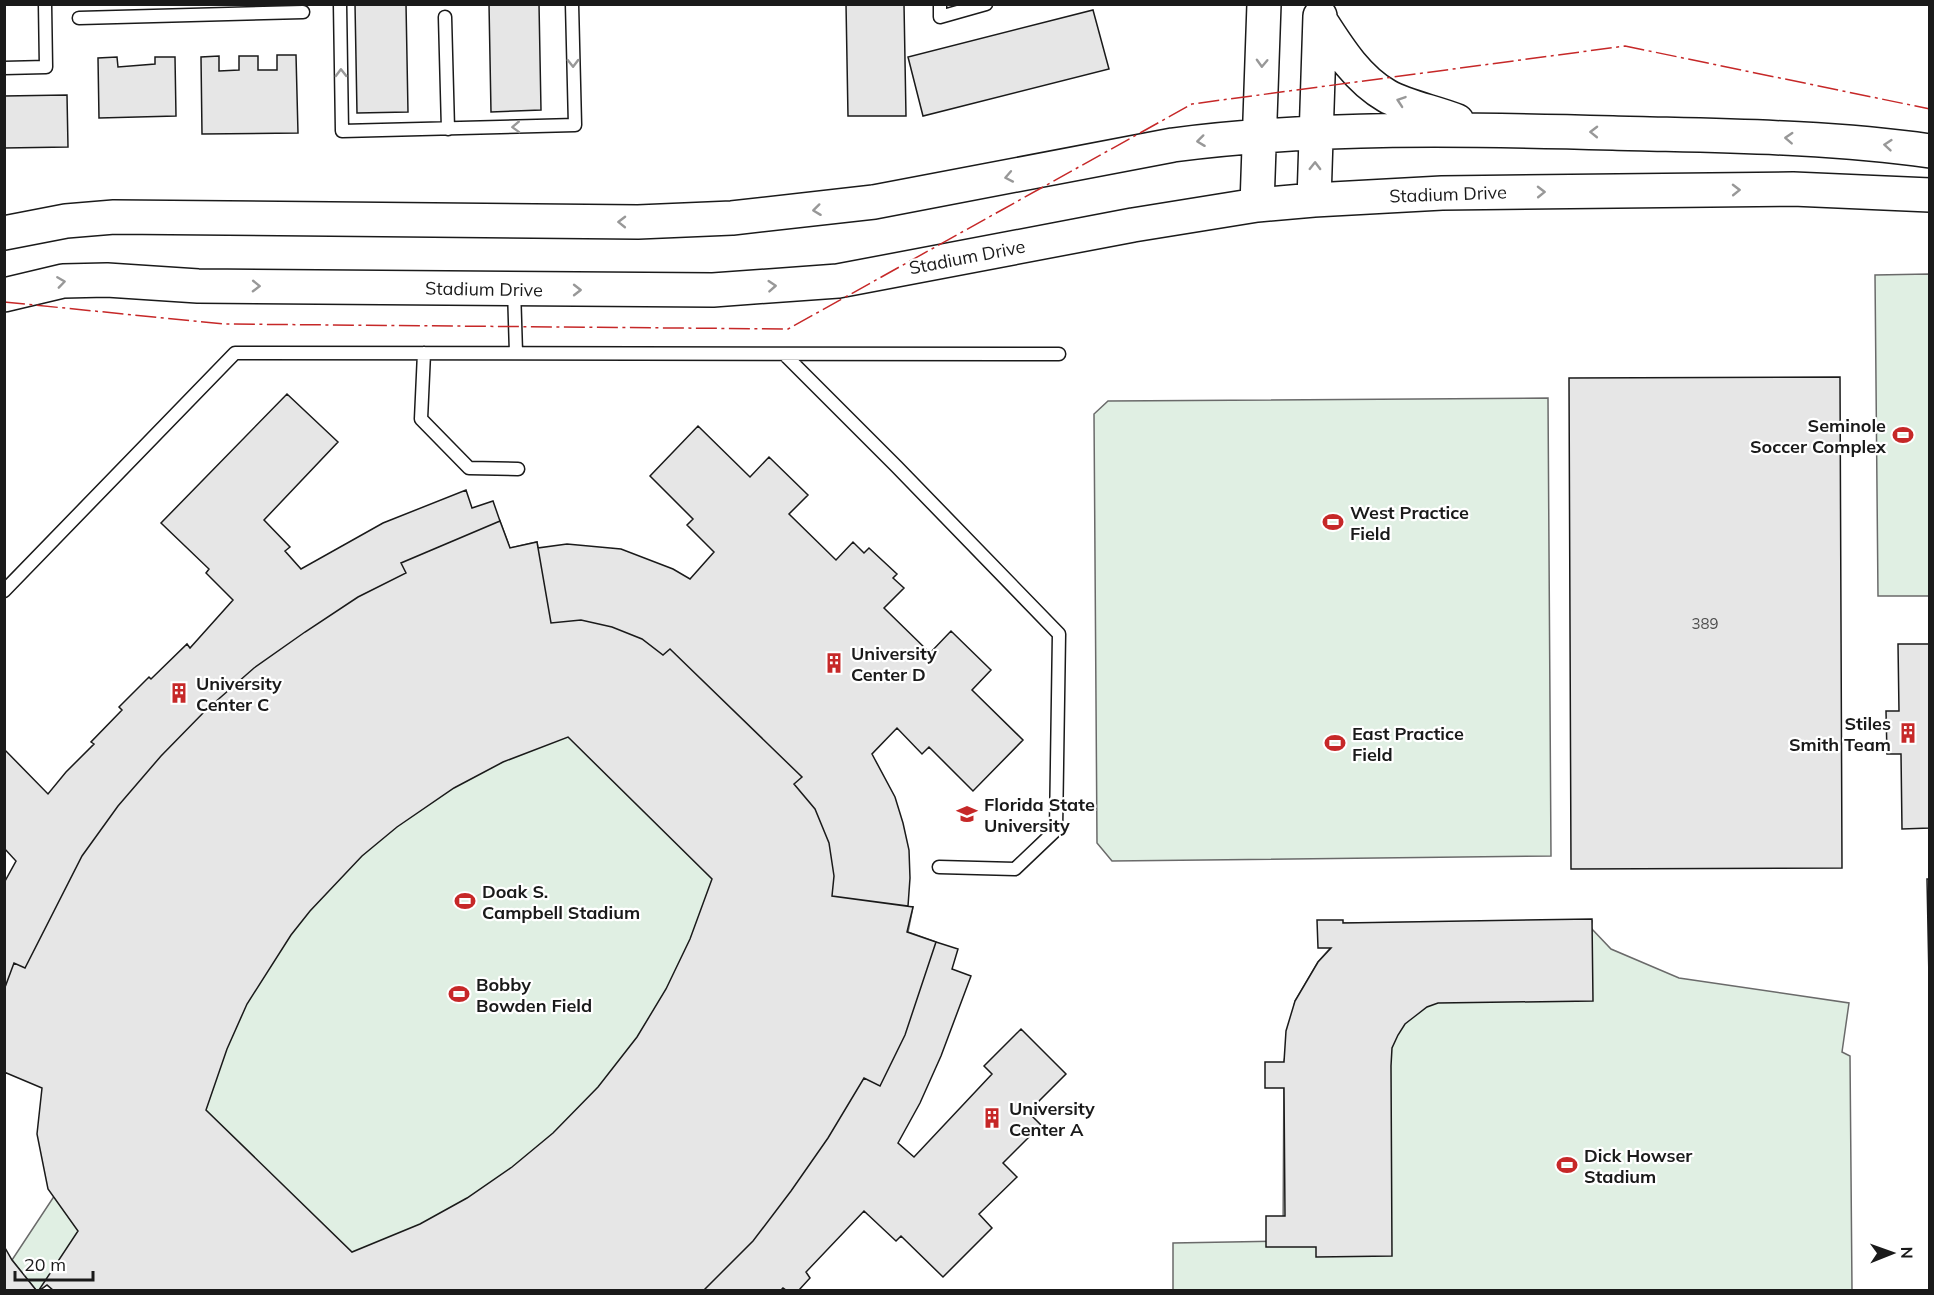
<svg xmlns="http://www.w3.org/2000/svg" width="1934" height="1295" font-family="Mulish,sans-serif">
	<rect width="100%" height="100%" fill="#fff"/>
	<path fill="#e0efe3" stroke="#6a6a6a" stroke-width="1.5" d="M 1929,274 L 1929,596 L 1878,596 L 1875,275 Z
		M 1548,398 L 1551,856 L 1112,861 L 1097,843 L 1094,414 L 1108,401 Z
		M 500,521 L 510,548 L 537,542 L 551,622 L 832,896 L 913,907 L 908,932 L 936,942 L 926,974 L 710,1285 L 704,1290 L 53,1290 L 47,1285 L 40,1290 L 36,1290 L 12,1260 Z
		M 1592,921 L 1591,928 L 1611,949 L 1679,978 L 1849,1003 L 1842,1052 L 1850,1056 L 1852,1290 L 1173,1290 L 1173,1243 L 1283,1241 L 1284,1062 L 1295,1001 L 1318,962 L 1333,945 L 1343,923 Z"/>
	<path fill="#e6e6e6" stroke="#1a1a1a" stroke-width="1.5" fill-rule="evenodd" d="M 355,4 L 406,4 L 408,112 L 357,113 Z
		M 489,4 L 539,4 L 541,110 L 491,112 Z
		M 846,4 L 904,4 L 906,116 L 848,116 Z
		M 1093,10 L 1109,69 L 923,116 L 908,57 Z
		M 277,55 L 296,55 L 298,133 L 202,134 L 201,57 L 219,56 L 219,71 L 239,70 L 239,56 L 258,56 L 258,70 L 277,70 Z
		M 117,57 L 118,67 L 155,64 L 155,57 L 175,57 L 176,116 L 99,118 L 98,58 Z
		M 67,95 L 68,147 L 4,148 L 4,96 Z
		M 1840,377 L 1842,868 L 1571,869 L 1569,378 Z
		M 287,394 L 338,442 L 264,520 L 290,547 L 285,551 L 301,569 L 383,523 L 466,490 L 472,508 L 493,501 L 500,521 L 401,563 L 406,573 L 358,597 L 305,632 L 254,668 L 205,711 L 161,756 L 118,806 L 82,856 L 25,968 L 14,963 L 4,990 L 4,883 L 16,861 L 4,848 L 4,749 L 48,794 L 66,772 L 94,744 L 91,742 L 122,710 L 119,707 L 149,677 L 151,679 L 187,644 L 190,648 L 233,600 L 206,573 L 209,569 L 161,523 Z
		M 698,426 L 750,477 L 769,457 L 808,495 L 789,514 L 836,560 L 853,542 L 864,553 L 869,548 L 897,574 L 893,578 L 904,588 L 884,608 L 930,653 L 951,631 L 991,670 L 972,690 L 1023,740 L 973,791 L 929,747 L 922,754 L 897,728 L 872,754 L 895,797 L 903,823 L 909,850 L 910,878 L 908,906 L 832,896 L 834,876 L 829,843 L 815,809 L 794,784 L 802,777 L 670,649 L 663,655 L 642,639 L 612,627 L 581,620 L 551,623 L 538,548 L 567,544 L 621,549 L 673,569 L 690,579 L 714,552 L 687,525 L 693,519 L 650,476 Z
		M 500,521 L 510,548 L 537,542 L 551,623 L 581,620 L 612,627 L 642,639 L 663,655 L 670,649 L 802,777 L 794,784 L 815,809 L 829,843 L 834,876 L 832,896 L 913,907 L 907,932 L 936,942 L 905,1035 L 880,1086 L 864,1078 L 828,1138 L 791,1191 L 753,1241 L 704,1290 L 53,1290 L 47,1285 L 40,1290 L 36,1290 L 12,1260 L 4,1246 L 4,990 L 14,963 L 25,968 L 82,856 L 118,806 L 161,756 L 205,711 L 254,668 L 305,632 L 358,597 L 406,573 L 401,563 ZM 568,737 L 712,879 L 690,939 L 666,989 L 637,1037 L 598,1087 L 553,1133 L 512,1167 L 467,1198 L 420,1224 L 352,1252 L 206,1110 L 227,1049 L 247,1004 L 291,935 L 310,911 L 362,856 L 397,827 L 454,788 L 503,762 Z
		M 1898,644 L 1930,644 L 1930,828 L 1902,829 L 1901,754 L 1887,754 L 1886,711 L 1899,711 Z
		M 1927,879 L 1930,879 L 1930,979 L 1929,979 Z
		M 1592,919 L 1593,1001 L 1438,1003 L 1427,1007 L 1414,1017 L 1405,1024 L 1398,1035 L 1392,1048 L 1391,1066 L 1392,1256 L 1316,1257 L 1316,1247 L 1266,1247 L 1266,1216 L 1285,1216 L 1284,1088 L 1265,1088 L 1265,1062 L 1284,1062 L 1286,1031 L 1295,1001 L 1318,962 L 1331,948 L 1318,948 L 1317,920 L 1343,920 L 1343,923 Z
		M 936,942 L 958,949 L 952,969 L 971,976 L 941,1056 L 920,1103 L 898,1143 L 914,1157 L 992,1074 L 984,1066 L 1021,1029 L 1066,1074 L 1028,1112 L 1041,1125 L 1003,1163 L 1017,1177 L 979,1214 L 992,1228 L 943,1277 L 901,1236 L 896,1241 L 864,1211 L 806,1272 L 810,1278 L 799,1290 L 786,1290 L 783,1288 L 781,1290 L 704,1290 L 753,1241 L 791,1191 L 828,1138 L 864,1078 L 880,1086 L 905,1035 Z
		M 4,1072 L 42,1088 L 37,1134 L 48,1189 L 78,1231 L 39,1290 L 36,1290 L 12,1260 L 4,1246 Z
		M 4,1246 L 12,1260 L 36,1290 L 4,1290 Z"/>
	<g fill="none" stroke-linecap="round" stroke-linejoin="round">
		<g stroke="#1a1a1a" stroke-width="15">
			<path id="service" d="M 340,4 L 342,131 L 575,125 L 572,4
				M 940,4 L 940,17 L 986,4
				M 445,17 L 448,129
				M 79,18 L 303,12
				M 4,68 L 46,67 L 45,4
				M 514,289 L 516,353
				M 424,353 L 421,419 L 469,468 L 518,469
				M 784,354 L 897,467 L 1059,634 L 1056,830 L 1015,869 L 939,867
				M 4,591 L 235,353 L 1059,354"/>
		</g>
		<g stroke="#1a1a1a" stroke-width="36">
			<path id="secondary" d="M 1320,20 C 1338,48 1357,79 1387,96 C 1406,107 1435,112 1457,121
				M 1314,200 L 1320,16
				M 1257,205 L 1264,4
				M 4,233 L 66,221 L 114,217 L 638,222 L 732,218 L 874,202 L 1173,145 C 1319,126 1466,129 1613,133 C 1718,136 1825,136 1930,151
				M 4,295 L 63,281 L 107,280 L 198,286 L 713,290 L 838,281 L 1133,225 L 1257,205 L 1314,200 L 1442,193 L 1793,189 L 1930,195"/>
		</g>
		<use href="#service" stroke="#fff" stroke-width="12"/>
		<use href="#secondary" stroke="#fff" stroke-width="33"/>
		<path stroke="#c62828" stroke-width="1.5" stroke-dasharray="21 4.5 3 4.5" stroke-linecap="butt" d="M 4,302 L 224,324 L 788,329 L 1192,104 L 1625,46 L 1930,109"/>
	</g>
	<defs><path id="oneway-chevron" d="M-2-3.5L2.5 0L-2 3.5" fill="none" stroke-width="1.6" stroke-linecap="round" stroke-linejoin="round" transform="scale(1.5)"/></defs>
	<g stroke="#989898">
		<use href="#oneway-chevron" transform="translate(573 63) rotate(89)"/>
		<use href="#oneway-chevron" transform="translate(1262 63) rotate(92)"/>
		<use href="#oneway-chevron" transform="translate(341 73) rotate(-91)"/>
		<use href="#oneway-chevron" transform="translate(1401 101) rotate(-161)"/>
		<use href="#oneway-chevron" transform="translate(516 127) rotate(178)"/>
		<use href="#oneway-chevron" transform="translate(1594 132) rotate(-179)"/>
		<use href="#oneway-chevron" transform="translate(1789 138) rotate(-177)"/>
		<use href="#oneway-chevron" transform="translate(1201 141) rotate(173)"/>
		<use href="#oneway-chevron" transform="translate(1888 145) rotate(-175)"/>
		<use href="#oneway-chevron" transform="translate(1315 166) rotate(-89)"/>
		<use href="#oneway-chevron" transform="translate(1009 177) rotate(169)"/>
		<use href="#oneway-chevron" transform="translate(1736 190) rotate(-1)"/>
		<use href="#oneway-chevron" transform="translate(1541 192) rotate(-1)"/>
		<use href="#oneway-chevron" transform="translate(817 210) rotate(173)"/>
		<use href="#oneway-chevron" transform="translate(622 222) rotate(-179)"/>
		<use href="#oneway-chevron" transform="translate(61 282) rotate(-8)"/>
		<use href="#oneway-chevron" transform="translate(256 286) rotate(1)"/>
		<use href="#oneway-chevron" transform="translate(772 286) rotate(-4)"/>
		<use href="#oneway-chevron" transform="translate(577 290)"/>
	</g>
	<defs>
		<g id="stadium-bare" transform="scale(1.62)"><path d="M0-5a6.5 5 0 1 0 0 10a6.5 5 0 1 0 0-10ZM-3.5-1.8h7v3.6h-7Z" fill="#c62828" stroke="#fff" stroke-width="2.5" paint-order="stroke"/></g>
		<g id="building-bare" transform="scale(1.62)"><path d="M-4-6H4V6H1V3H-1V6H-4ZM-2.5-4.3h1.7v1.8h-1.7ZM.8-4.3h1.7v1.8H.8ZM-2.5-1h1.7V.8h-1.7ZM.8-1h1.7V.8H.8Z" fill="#c62828" stroke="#fff" stroke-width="2.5" paint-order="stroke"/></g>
		<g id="university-bare" transform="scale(1.62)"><path d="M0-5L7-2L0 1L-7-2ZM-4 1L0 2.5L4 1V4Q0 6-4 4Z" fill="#c62828" stroke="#fff" stroke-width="2.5" paint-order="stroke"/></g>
	</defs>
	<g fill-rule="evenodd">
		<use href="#stadium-bare" x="1903" y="435"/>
		<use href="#stadium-bare" x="1333" y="522"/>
		<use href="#building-bare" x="834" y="663"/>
		<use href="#building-bare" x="179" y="693"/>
		<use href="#building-bare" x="1908" y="733"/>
		<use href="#stadium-bare" x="1335" y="743"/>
		<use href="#university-bare" x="967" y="814"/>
		<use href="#stadium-bare" x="465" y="901"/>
		<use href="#stadium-bare" x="459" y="994"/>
		<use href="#building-bare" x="992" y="1118"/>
		<use href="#stadium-bare" x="1567" y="1165"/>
	</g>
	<g text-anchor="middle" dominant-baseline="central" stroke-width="4.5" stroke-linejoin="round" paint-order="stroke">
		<g font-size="15" fill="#4d4d4d">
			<text x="1705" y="623">389</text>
		</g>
		<g font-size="18" fill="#1a1a1a" stroke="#fff">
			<text transform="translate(1448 194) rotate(-2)">Stadium Drive</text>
			<text transform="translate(967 257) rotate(-11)">Stadium Drive</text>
			<text transform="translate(484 289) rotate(1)">Stadium Drive</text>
		</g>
		<g font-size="18" font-weight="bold" fill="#1a1a1a" stroke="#fff" text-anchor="start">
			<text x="1886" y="425" text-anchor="end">Seminole<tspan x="1886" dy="21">Soccer Complex</tspan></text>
			<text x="1350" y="512">West Practice<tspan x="1350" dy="21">Field</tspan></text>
			<text x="851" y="653">University<tspan x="851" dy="21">Center D</tspan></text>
			<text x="196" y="683">University<tspan x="196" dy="21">Center C</tspan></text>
			<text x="1891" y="723" text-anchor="end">Stiles<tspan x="1891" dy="21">Smith Team</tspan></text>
			<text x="1352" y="733">East Practice<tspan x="1352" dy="21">Field</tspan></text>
			<text x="984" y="804">Florida State<tspan x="984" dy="21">University</tspan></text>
			<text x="482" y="891">Doak S.<tspan x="482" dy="21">Campbell Stadium</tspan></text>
			<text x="476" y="984">Bobby<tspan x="476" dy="21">Bowden Field</tspan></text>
			<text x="1009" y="1108">University<tspan x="1009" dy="21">Center A</tspan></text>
			<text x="1584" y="1155">Dick Howser<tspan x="1584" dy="21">Stadium</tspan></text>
		</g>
	</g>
	<rect width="1934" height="1295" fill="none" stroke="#1a1a1a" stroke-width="12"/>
	<g transform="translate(1892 1253) rotate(89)" stroke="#ffffff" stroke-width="4.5" paint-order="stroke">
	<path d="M0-4.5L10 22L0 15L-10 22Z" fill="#1a1a1a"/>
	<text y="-9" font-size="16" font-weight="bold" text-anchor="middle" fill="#1a1a1a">N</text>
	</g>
	<path d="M15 1271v9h78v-9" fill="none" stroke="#1a1a1a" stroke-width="3"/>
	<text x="24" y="1271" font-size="18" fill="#1a1a1a" stroke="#ffffff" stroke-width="4.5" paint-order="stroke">20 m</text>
</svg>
